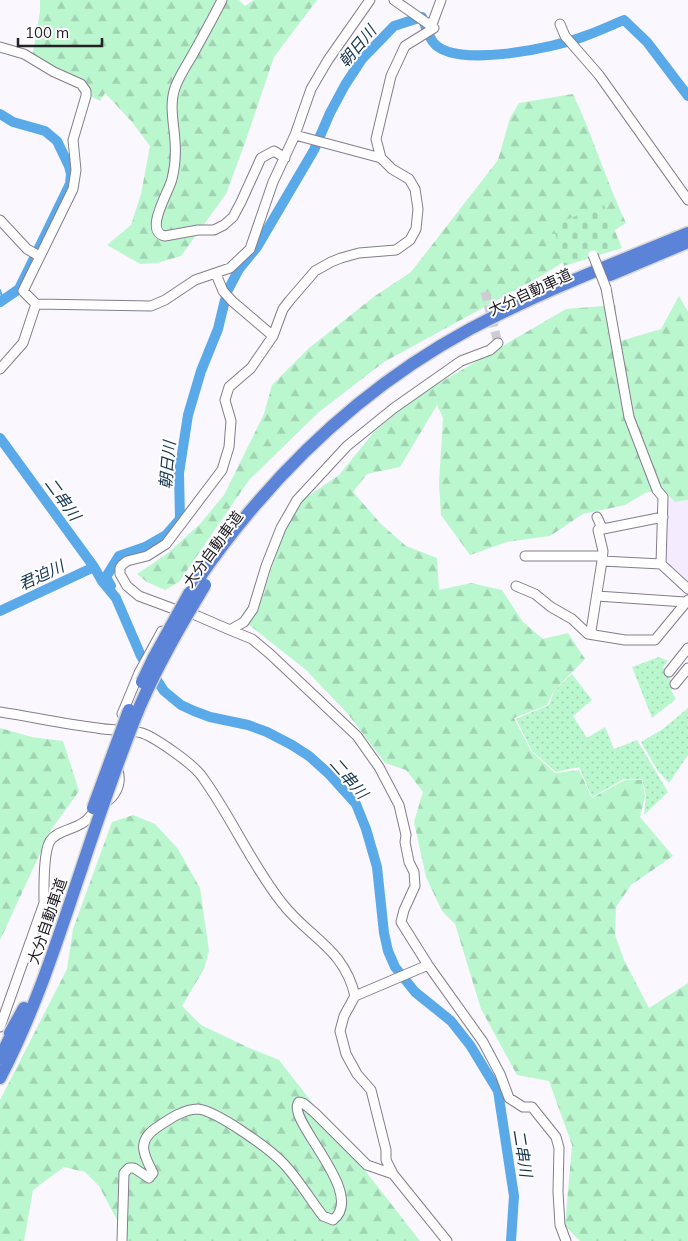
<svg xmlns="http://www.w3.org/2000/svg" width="688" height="1241" font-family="Mulish,'Noto Sans JP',sans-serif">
	<defs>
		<pattern id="grass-dots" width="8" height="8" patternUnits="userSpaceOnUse" patternTransform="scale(1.25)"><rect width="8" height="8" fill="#bbf7ce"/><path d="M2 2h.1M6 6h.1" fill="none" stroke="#a0d3b1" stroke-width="1.8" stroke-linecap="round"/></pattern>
		<pattern id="forest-firs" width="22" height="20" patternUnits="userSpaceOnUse" patternTransform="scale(1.25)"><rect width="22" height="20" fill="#bbf7ce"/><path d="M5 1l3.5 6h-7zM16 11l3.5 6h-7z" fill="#a0d3b1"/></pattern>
		<pattern id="cemetery-stones" width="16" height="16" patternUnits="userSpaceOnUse" patternTransform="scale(1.25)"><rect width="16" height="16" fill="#bbf7ce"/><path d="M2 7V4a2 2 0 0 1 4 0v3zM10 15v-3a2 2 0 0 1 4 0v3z" fill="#a0d3b1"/></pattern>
	</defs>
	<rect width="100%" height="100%" fill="#faf7fe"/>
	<path fill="#f4ebff" d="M 688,493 L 688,585 L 666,564 L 665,502 Z"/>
	<path fill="url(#grass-dots)" d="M 659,657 L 668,661 L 663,667 L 674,687 L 671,691 L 676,699 L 652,718 L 632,667 Z
		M 572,674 L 592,700 L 573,716 L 587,738 L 605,727 L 614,749 L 637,740 L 668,792 L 644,815 L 646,795 L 642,779 L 624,779 L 592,797 L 579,767 L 556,772 L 532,751 L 516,719 L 549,705 L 554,691 Z
		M 688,708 L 688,755 L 669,783 L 658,771 L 641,742 L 663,729 Z"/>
	<path fill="url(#forest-firs)" d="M 40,0 L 239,0 L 245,6 L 254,0 L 317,0 L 274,57 L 246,140 L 226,194 L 181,256 L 157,263 L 140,264 L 107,245 L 131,225 L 141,194 L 150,146 L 132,122 L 105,93 L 100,101 L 31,64 L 40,11 Z
		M 573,94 C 593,136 606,181 626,223 L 541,276 L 384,362 L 319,412 L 249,480 L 179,582 L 165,590 L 147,582 L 137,574 L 168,553 L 200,524 L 224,495 L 264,414 L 272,385 L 309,348 L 375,296 L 411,272 L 498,160 L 510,118 L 519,103 Z
		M 679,296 L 688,312 L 688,500 L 675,502 L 661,489 L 645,493 L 625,505 L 583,514 L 550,536 L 507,542 L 470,555 L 441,515 L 439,483 L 443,418 L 437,405 L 400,467 L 367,474 L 353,492 L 381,524 L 406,546 L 437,558 L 439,590 L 471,583 L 502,590 L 523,622 L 543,639 L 568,633 L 585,659 L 553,692 L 547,705 L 514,718 L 531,751 L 555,773 L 579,770 L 592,798 L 625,780 L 642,780 L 645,796 L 640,817 L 673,856 L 631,885 L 616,907 L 615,935 L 624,960 L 649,1008 L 688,983 L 688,1241 L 580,1241 L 565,1226 L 572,1145 L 549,1081 L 517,1075 L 481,1009 L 455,924 L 442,911 L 426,877 L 414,822 L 423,792 L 406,770 L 385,763 L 348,714 L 306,670 L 248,624 L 262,598 L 283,532 L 304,499 L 339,475 L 374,432 L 417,396 L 566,309 L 616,305 L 614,343 L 661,329 Z
		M 0,728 L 32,737 L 63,741 L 79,791 L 51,830 L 0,940 Z
		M 133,815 L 155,824 L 178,849 L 200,888 L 209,951 L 204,969 L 182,1006 L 201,1025 L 247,1047 L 279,1060 L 420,1241 L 128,1241 L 99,1186 L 85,1172 L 64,1167 L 33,1190 L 24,1241 L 0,1241 L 0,1100 L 67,969 L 73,929 L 112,822 Z"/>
	<path fill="url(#cemetery-stones)" d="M 604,205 L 622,248 L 564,266 L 553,225 Z"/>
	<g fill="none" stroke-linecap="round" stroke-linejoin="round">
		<path stroke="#5aa9e9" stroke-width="2" d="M 0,290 L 3,300"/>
		<path stroke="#5aa9e9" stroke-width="10" d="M 0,114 L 13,122 L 45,131 L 57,141 L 69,166 L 71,174 L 70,184 L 19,289 L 0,302
			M 228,290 L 239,269 L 257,247 L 314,150 L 330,113 L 345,85 L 362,59 L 394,26 L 422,17 C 425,25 428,35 433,42 C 454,70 557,47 585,36 C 599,31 612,25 624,20 L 647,42 L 688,96
			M 0,438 L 94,567 L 102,581 L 116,598 L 141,656 L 164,691 L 181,705 L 194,711 L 210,717 L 248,725 L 267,732 L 292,745 L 309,756 L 328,773 L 356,804 L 366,829 L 377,867 L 384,933 L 388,951 L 395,967 L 415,992 L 451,1021 L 470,1045 L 498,1091 L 514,1196 L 511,1241
			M 111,586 L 106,577 L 119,556 L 145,547 L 166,535 L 180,519 L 179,473 L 188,415 L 201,371 L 218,329 L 225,300
			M 0,611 L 94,567"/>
		<path stroke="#cfccd3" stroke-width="9" stroke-dasharray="9 4.5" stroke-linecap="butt" d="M 485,292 L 498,343"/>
		<g stroke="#847d8d" stroke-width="11">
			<path id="minor" d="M 222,0 C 213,18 203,36 193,54 C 187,65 179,76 175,88 C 169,105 174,124 175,141 C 176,154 175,167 172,179 C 169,192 143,232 165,236 L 198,230 L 214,230 L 224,225 L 233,217 L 241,202 L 261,158 L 274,151 L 285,158
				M 394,0 L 434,28
				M 560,24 L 565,36 L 599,75 L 688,200
				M 431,27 L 441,0
				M 434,28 L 405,46 L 391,76 L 376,139 L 381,158 L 392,169 L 409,179 L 415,189 L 418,209 L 416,229 L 410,240 L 396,250 L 359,253 L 341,258 L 331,262 L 315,271 L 290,300 L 283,309 L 273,336 L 251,368 L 229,387 L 225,400 L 231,421 L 229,447 L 222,470 L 166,544 L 147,556 L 127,561 L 122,565 L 120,568 L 120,574 L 127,586 L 139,596 L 190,615 L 193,614 L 230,630 L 244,622 L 253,609 L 266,566 L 281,528 L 297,500 L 347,446 L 394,408 L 461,361 L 490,350 L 498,343
				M 0,47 L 24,54 L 54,72 L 81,84 L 86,91 L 86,96 L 73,140 L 76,170 L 73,189 L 23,291 L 36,304 L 151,306 L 165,300 L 195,280 L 230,268 L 250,249 L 273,182 L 295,135 L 311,89 L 328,60 L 370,0
				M 295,135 L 381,158
				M 0,220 L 27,249 L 39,256
				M 216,274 L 223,291 L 232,301 L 273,336
				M 606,288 L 629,417 L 657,490 L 663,497 L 661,564
				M 0,369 L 23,343 L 36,304
				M 598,530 L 663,517
				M 525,556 L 602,556
				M 602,561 L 661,564 L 688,589
				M 516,586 L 535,594 L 551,607 L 572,619 L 588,634 L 625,640 L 655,640 L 688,600
				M 597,596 L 685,602
				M 230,630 L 252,639 L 270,654 L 357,736 L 379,767 L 399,805 L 406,835 L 405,842 L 409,862 L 414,872 L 415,886 L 404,910 L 401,922 L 428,965 L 483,1042 L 500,1074 L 509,1098 L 523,1107 L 532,1107 L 556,1137 L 559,1148 L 558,1192 L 560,1225 L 566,1241
				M 594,635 L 591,631 L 602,561 L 603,551 L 598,530 L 601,526 L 597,517
				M 669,672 L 688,648
				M 675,684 L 688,668
				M 0,712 C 32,717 65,724 97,728 C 112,731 127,729 142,733 C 156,738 195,765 203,778 C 232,818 251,864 282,903 C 309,938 344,948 355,996
				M 122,714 L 139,673 L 162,631
				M 428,965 L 355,996 L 344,1016 L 340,1031 L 346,1054 L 357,1074 L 371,1090 L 386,1150 L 386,1160 L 393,1174 L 447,1241
				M 0,1027 L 44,903 C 44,889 43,853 50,841 C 56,832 67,831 77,826 C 90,820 90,815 99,806 C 103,803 109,801 112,797 C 120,788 122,775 115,766
				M 122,1241 L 124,1173 L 129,1168 L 134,1168 L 149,1178 L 153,1173 C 144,1155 136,1142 156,1128 C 168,1120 183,1109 198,1109 C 217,1111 270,1149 284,1164 C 298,1179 310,1199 323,1216 L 333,1220 C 368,1193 284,1119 299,1102 L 303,1103 L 315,1113 L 367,1165 L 393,1174"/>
		</g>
		<g stroke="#d7d7d8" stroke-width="15">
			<path id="highway" d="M 610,275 L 688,242
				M 197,581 C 268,478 359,389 470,329 C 540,292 615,263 688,233
				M 10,1033 L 24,1008
				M 0,1058 L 15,1027
				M 0,1078 C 35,1011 58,939 82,867"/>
		</g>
		<use href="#minor" stroke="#fff" stroke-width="9"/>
		<use href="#highway" stroke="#5b83d8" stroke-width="12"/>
		<g stroke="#847d8d" stroke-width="11" stroke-linecap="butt">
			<path id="minor-bridge" d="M 593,255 L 606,288"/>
		</g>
		<g stroke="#d7d7d8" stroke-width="15" stroke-linecap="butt">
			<path id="highway-bridge" d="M 142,682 L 153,659 L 190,592
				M 93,808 L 129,710
				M 82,867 C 100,813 118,759 140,706 C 158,664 181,625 205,585"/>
		</g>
		<use href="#minor-bridge" stroke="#fff" stroke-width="9"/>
		<use href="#highway-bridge" stroke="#5b83d8" stroke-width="12"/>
	</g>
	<g text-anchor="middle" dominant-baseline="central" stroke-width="4" stroke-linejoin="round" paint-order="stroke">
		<g font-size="15" fill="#232026" stroke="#fff">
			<text transform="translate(530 292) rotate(-25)">大分自動車道</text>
			<text transform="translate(213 549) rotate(-54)">大分自動車道</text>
			<text transform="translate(47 921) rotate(-71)">大分自動車道</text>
		</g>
		<g font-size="16" font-style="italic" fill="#14354f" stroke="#fff">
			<text transform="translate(357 46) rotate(-50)">朝日川</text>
			<text transform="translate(167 465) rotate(-85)">朝日川</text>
			<text transform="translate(63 499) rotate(54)">二串川</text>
			<text transform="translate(41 575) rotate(-25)">君迫川</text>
			<text transform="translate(349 778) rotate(49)">二串川</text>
			<text transform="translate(523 1153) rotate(81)">二串川</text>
		</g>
	</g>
	<path d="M18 38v8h84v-8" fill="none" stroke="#232026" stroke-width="2.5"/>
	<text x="25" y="38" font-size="15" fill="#232026" stroke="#ffffff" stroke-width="4" paint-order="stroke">100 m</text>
</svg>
